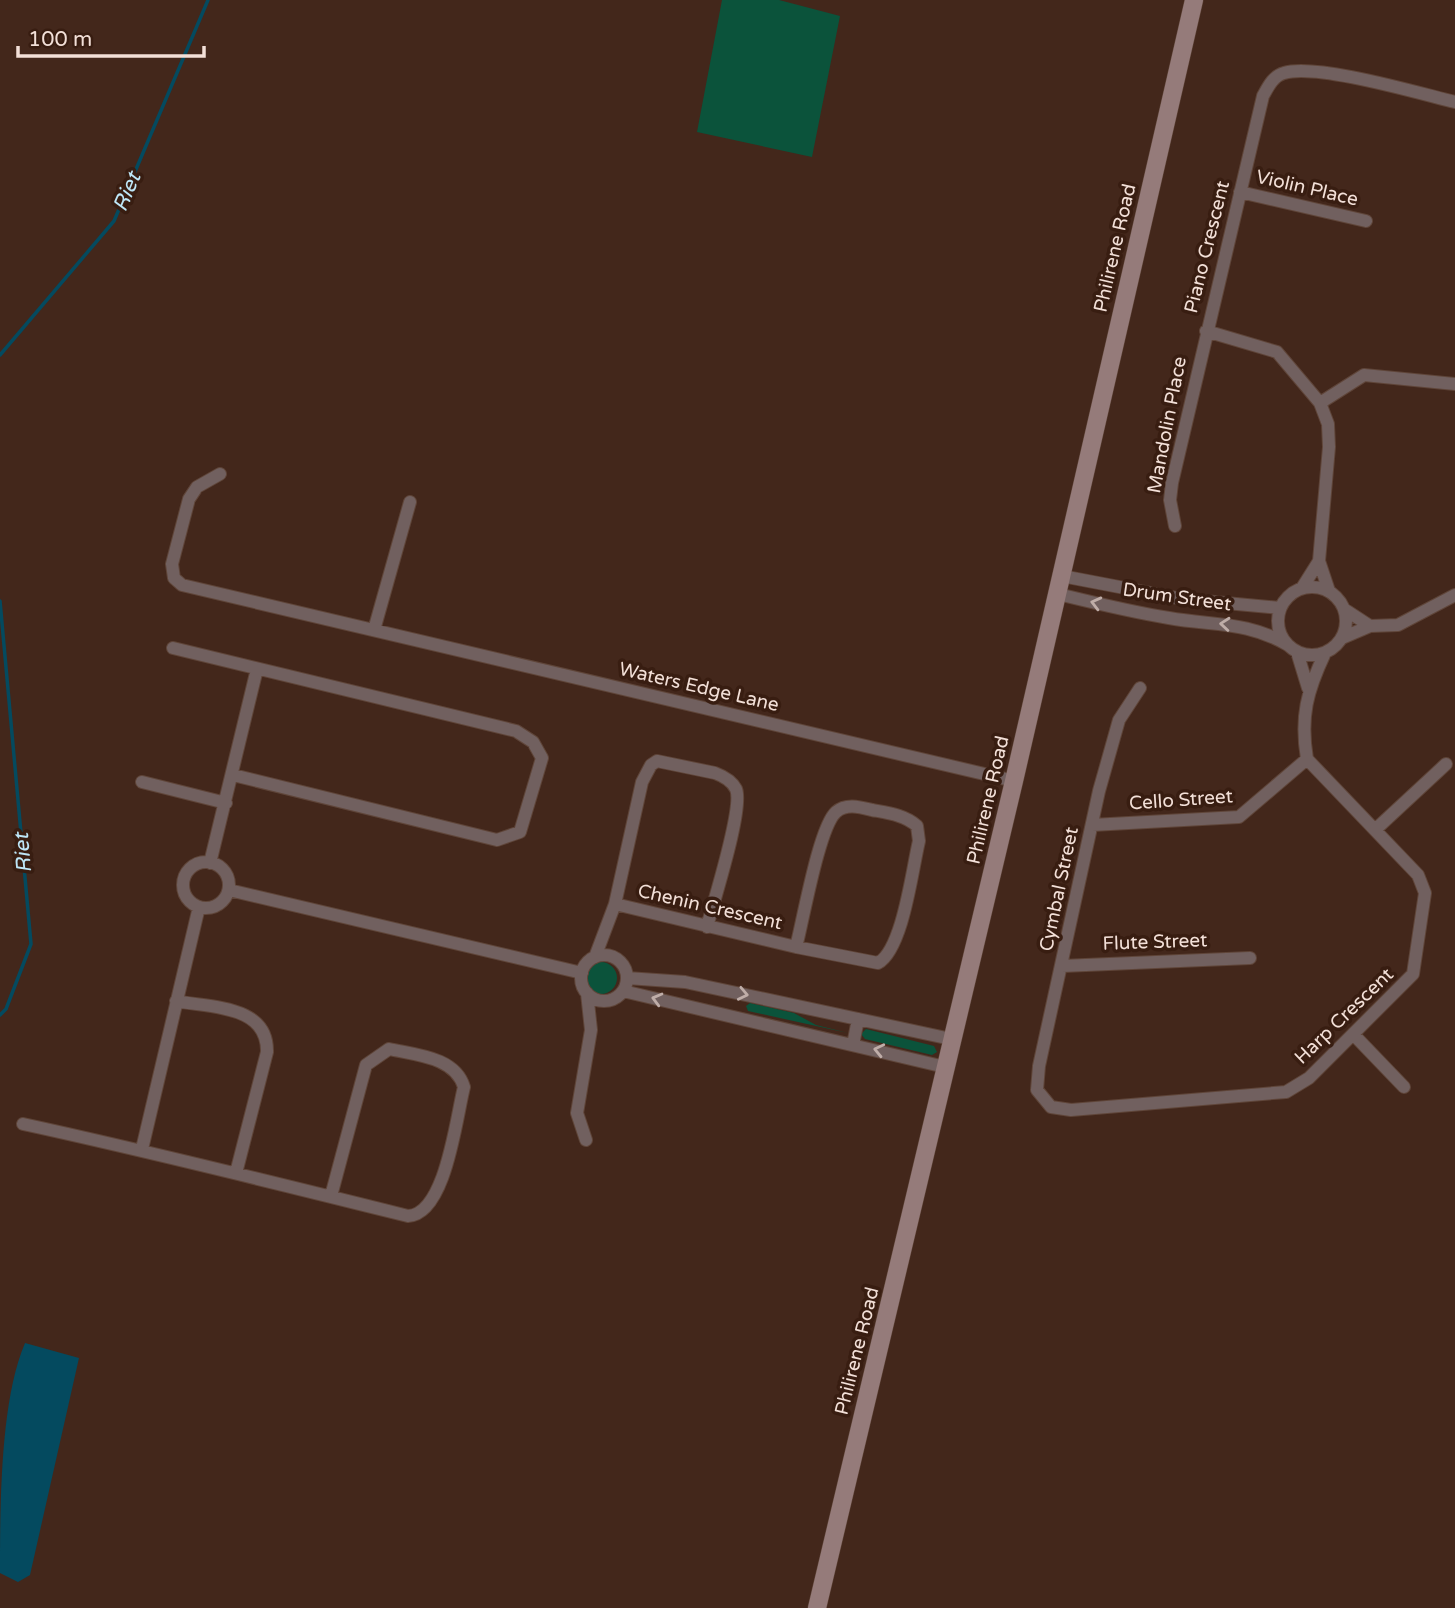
<svg xmlns="http://www.w3.org/2000/svg" width="1455" height="1608" font-family="'Varela Round',sans-serif">
	<rect width="100%" height="100%" fill="#43271b"/>
	<path fill="#0b533b" d="M 722,0 L 779,0 L 840,16 L 812,157 L 697,132 Z
		M585 978a16 16 0 1 1 32 0a16 16 0 1 1-32 0Z
		M 750,1003 L 794,1013 L 816,1025 L 848,1033 L 748,1011 L 746,1006 Z
		M 866,1029 L 934,1046 L 937,1052 L 932,1055 L 865,1039 L 861,1034 Z"/>
	<path fill="#044a5f" d="M 25,1343 L 79,1358 L 30,1575 L 18,1582 L 0,1573 C 0,1506 0,1401 25,1343 Z"/>
	<g fill="none" stroke-linecap="round" stroke-linejoin="round">
		<path stroke="#044a5f" stroke-width="3.5" d="M 0,355 L 114,221 L 208,0
			M 0,601 L 31,944 L 6,1009 L 0,1015"/>
		<g stroke="#5f4539" stroke-width="14">
			<path id="street" d="M 1240,192 L 1366,221
				M 1206,331 L 1277,352 L 1320,403 L 1328,424 L 1329,447 L 1319,561 L 1329,591
				M 1320,403 L 1364,375 L 1455,384
				M 220,474 L 197,487 L 189,499 L 172,564 L 174,578 L 182,585 L 1014,781
				M 1175,526 L 1170,500 L 1172,483 L 1263,96 C 1268,87 1273,76 1284,73 C 1316,63 1418,93 1455,102
				M 1062,576 L 1182,599 L 1280,608
				M1278 621a34 34 0 1 1 68 0a34 34 0 1 1-68 0Z
				M 1302,588 L 1319,561
				M 1058,594 C 1095,603 1131,612 1169,618 C 1214,626 1247,621 1288,645
				M 1344,609 L 1370,626
				M 374,630 L 410,502
				M 1342,638 L 1370,626 L 1398,625 L 1455,595
				M 173,648 L 516,731 L 533,742 L 542,758 L 520,832 L 497,840 L 233,775
				M 1297,652 L 1308,688
				M 1140,688 L 1119,720 L 1099,791 L 1039,1066 L 1037,1090 L 1051,1107 L 1071,1110 L 1286,1092 L 1309,1078 L 1413,974 L 1425,893 L 1418,875 L 1307,759
				M 1307,759 C 1300,717 1307,691 1325,653
				M 142,782 L 226,803
				M 1092,825 L 1239,817 L 1307,759
				M 1376,829 L 1446,764
				M183 885a23 23 0 1 1 46 0a23 23 0 1 1-46 0Z
				M 210,863 L 257,669
				M 229,890 L 582,973
				M 615,904 L 796,947 L 878,963 C 903,949 912,870 919,841 L 917,826 C 905,815 888,813 872,810 C 860,807 846,803 836,812 C 819,827 803,921 796,947
				M581 978a23 23 0 1 1 46 0a23 23 0 1 1-46 0Z
				M 595,957 L 615,904 L 642,782 L 651,765 L 657,761 L 715,773 C 723,776 732,781 736,789 C 744,808 713,903 707,927
				M 1062,966 L 1250,958
				M 627,978 L 685,982 L 951,1039
				M 623,991 L 945,1067
				M 176,1001 C 212,1008 268,1005 267,1052 L 236,1173
				M 1354,1035 L 1404,1087
				M 853,1045 L 858,1019
				M 23,1124 C 152,1152 280,1184 408,1216 C 446,1214 456,1118 464,1087 C 455,1057 416,1055 389,1049 L 366,1065 L 331,1196
				M 586,1140 L 577,1113 L 591,1030 L 587,993
				M 142,1149 L 199,907"/>
		</g>
		<g stroke="#5f4539" stroke-width="19">
			<path id="secondary" d="M 817,1608 L 1014,781 L 1194,0"/>
		</g>
		<use href="#street" stroke="#71605f" stroke-width="12"/>
		<use href="#secondary" stroke="#957b7a" stroke-width="18"/>
	</g>
	<defs><path id="oneway-chevron" d="M-2-3.5L2.5 0L-2 3.5" fill="none" stroke-width="1.6" stroke-linecap="round" stroke-linejoin="round" transform="scale(1.75)"/></defs>
	<g stroke="#bfada8">
		<use href="#oneway-chevron" transform="translate(1096 603) rotate(-166)"/>
		<use href="#oneway-chevron" transform="translate(1225 624) rotate(-175)"/>
		<use href="#oneway-chevron" transform="translate(743 994) rotate(12)"/>
		<use href="#oneway-chevron" transform="translate(657 999) rotate(-165)"/>
		<use href="#oneway-chevron" transform="translate(879 1050) rotate(-167)"/>
	</g>
	<g text-anchor="middle" dominant-baseline="central" stroke-width="7" stroke-linejoin="round" paint-order="stroke">
		<g font-size="19" fill="#f3e0d8" stroke="#381d11">
			<text transform="translate(1307 188) rotate(13)">Violin Place</text>
			<text transform="translate(1207 247) rotate(-76)">Piano Crescent</text>
			<text transform="translate(1115 248) rotate(-77)">Philirene Road</text>
			<text transform="translate(1167 425) rotate(-79)">Mandolin Place</text>
			<text transform="translate(1177 597) rotate(8)">Drum Street</text>
			<text transform="translate(699 687) rotate(13)">Waters Edge Lane</text>
			<text transform="translate(988 800) rotate(-77)">Philirene Road</text>
			<text transform="translate(1181 800) rotate(-4)">Cello Street</text>
			<text transform="translate(1059 889) rotate(-78)">Cymbal Street</text>
			<text transform="translate(710 907) rotate(13)">Chenin Crescent</text>
			<text transform="translate(1155 942) rotate(-2)">Flute Street</text>
			<text transform="translate(1344 1016) rotate(-44)">Harp Crescent</text>
			<text transform="translate(857 1351) rotate(-76)">Philirene Road</text>
		</g>
		<g font-size="21" font-style="italic" fill="#bee6f7" stroke="#381d11">
			<text transform="translate(127 192) rotate(-67)">Riet</text>
			<text transform="translate(23 853) rotate(-95)">Riet</text>
		</g>
	</g>
	<path d="M18 46v10h186v-10" fill="none" stroke="#f3e0d8" stroke-width="3.5"/>
	<text x="28" y="46" font-size="21" fill="#f3e0d8" stroke="#381d11" stroke-width="5" paint-order="stroke">100 m</text>
</svg>
